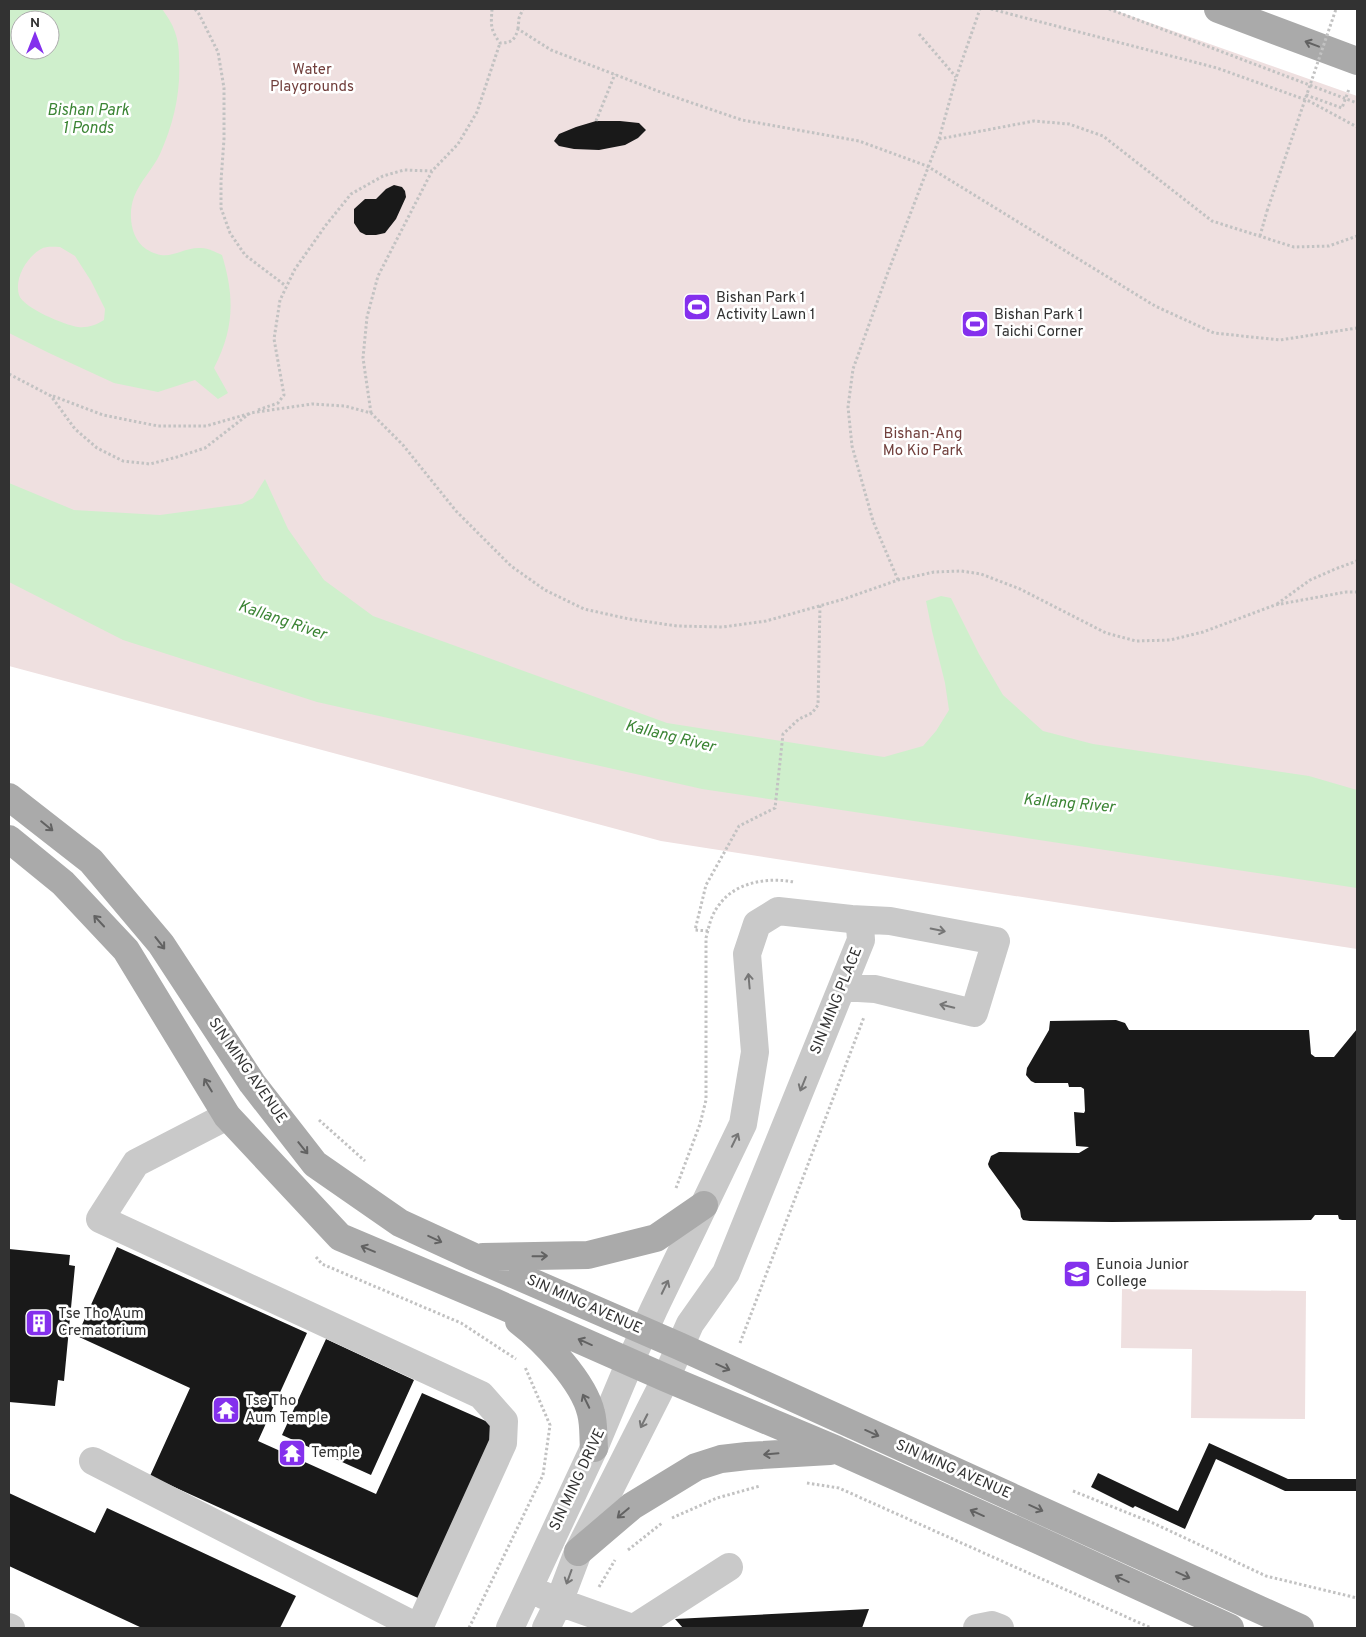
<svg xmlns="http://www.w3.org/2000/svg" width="1366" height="1637" font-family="Overpass,sans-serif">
	<rect width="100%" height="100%" fill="#fff"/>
	<path fill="#efe0e0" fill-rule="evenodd" d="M 9,9 L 1111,9 L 1357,96 L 1357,949 L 661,841 L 9,666 ZM 20,20 L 50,20 L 50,50 L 20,50 Z
		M 1122,1289 L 1306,1291 L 1305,1419 L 1191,1418 L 1192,1349 L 1121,1348 Z"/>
	<path fill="#cfefcc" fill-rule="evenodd" d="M 9,9 L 162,9 C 167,16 172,23 175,32 C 178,40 179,49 179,58 C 181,92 174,123 160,154 C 153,169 140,181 134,197 C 128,213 130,238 146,249 C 170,264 179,247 201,248 C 209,248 215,252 222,255 C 235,298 234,329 214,368 L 228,393 L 218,399 L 195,380 L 158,392 L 114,383 L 49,353 L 9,333 ZM 20,20 L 50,20 L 50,50 L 20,50 ZM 60,247 L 75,256 L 91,281 L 105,309 L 104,320 C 96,325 88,328 78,327 C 65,325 23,308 19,295 C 14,278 27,257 41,249 C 46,246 54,247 60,247 Z
		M 265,479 L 288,529 L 324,580 L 373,616 L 667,723 L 884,757 L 923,746 L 936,731 L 949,710 L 945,683 L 932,631 L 926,601 L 941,596 L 951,598 L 979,654 L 1003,695 L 1043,731 L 1093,744 L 1309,776 L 1357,790 L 1357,888 L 702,789 L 317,702 L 123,640 L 9,582 L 9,483 L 74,510 L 160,515 L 242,504 L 253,498 Z"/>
	<path fill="#191919" d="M 596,121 L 620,121 L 639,123 L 646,130 L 638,138 L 625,145 L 599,150 L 574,149 L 559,146 L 554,141 L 559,134 L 576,127 Z
		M 394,185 L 402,187 L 405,191 L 406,197 L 396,219 L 385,233 L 376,235 L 366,235 L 360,232 L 354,223 L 354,209 L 365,199 L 376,199 L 386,189 Z
		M 1116,1020 L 1125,1023 L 1129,1030 L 1309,1030 L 1311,1054 L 1315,1057 L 1334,1057 L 1357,1029 L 1357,1220 L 1342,1220 L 1339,1219 L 1338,1215 L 1315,1215 L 1311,1220 L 1112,1222 L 1030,1221 L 1023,1220 L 1021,1217 L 1020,1210 L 989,1167 L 988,1164 L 991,1156 L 999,1152 L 1079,1153 L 1089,1147 L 1076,1146 L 1074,1112 L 1084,1113 L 1085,1111 L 1084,1089 L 1081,1087 L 1069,1087 L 1068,1083 L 1035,1083 L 1031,1081 L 1026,1075 L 1027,1068 L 1049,1030 L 1050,1021 Z
		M 117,1247 L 307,1333 L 258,1441 L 376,1494 L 422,1393 L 497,1426 L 418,1598 L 150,1476 L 190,1388 L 77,1336 Z
		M 9,1249 L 70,1255 L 69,1265 L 75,1266 L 64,1381 L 58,1380 L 55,1406 L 9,1402 Z
		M 326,1339 L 414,1380 L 371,1475 L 282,1435 Z
		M 1209,1443 L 1288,1479 L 1357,1479 L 1357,1491 L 1285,1491 L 1216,1459 L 1185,1529 L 1135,1506 L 1133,1508 L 1091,1487 L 1098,1473 L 1178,1511 Z
		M 9,1493 L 95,1533 L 107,1508 L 296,1596 L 280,1628 L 142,1628 L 9,1566 Z
		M 869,1609 L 862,1628 L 683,1628 L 675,1619 Z"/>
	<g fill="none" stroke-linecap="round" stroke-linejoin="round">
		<path stroke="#c2c2c2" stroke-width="3" stroke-dasharray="2.5 2.5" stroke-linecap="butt" d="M 195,9 L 199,14 L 218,52 L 224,88 L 224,139 L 221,181 L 221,208 L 230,233 L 245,255 L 286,286
			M 492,9 C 491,25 490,29 500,43 C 511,43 515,40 518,29 L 551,50 L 663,93 L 742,120 L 859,141 L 927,166 L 1155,306 L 1214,333 L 1280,340 L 1357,328
			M 991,9 L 1217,68 L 1309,101 L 1357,127
			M 1109,9 L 1357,103
			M 518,29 L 519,18 L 523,9
			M 919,34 L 956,77
			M 1306,95 L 1342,108 L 1349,89
			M 596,121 L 615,74
			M 939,139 L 1034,121 L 1069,124 L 1103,136 L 1212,221 L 1294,247 L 1329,246 L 1357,236
			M 1260,236 L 1267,211
			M 9,374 L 51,396 L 75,429 L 97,448 L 123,461 L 150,464 L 177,457 L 205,448 L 250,413 L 312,404 L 345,406 L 371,413 L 403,445 L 456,511 L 511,566 L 545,590 L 584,609 L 629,619 L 677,626 L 723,627 L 766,621 L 844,599 L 898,580 L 934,572 L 961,571 L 981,574 L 1020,589 L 1106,633 L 1136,641 L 1170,640 L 1203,632 L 1275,605 L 1346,592 L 1357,592
			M 53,396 L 103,415 L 158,426 L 206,426 L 248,414
			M 258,410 L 278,403 L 284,395 L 274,339 L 280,300 L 295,269 L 326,225 L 351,194 L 383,176 L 404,170 L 432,171
			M 371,413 L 363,358 L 367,317 L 378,276 L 432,171 L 458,144 L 477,112 L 500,43
			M 898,580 L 873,521 L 852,446 L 848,407 L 853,369 L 888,272 L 939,139 L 956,78 L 980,9
			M 1277,604 L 1310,580 L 1335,569 L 1357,561
			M 708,931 L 695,930 L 706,885 L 739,826 L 775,808 L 783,734 L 799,719 L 812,713 L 818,705 L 820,605
			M 319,1120 L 365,1161
			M 676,1188 L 700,1124 L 706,1100 L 706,938 C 709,926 711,915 719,905 C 735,882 768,877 794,882
			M 316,1257 L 322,1264 L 461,1323 L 516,1359
			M 740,1343 L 864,1017
			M 807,1483 L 839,1488 L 1151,1628
			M 1073,1491 L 1153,1523 L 1266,1576 L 1357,1598
			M 672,1518 L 717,1498 L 760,1486
			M 628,1550 L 662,1523
			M 599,1587 L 615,1560
			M 469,1628 L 543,1475 L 550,1425 L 525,1367"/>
		<path stroke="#c9c9c9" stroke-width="28" d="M 842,987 L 875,989 L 974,1013 L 996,941 L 890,921 L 851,919
			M 227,1116 L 136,1163 L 100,1219 L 481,1395 L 504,1421 L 503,1443 L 419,1628
			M 93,1461 L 419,1628
			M 543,1595 L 559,1602 L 632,1628
			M 9,1627 L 11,1628
			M 510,1628 L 594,1448 L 630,1362 L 654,1309 L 743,1124 L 755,1052 L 747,954 L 757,924 L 778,911 L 851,919 L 860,926 L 861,940 L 726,1273 L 690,1324 L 666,1378 L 578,1552 L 559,1602 L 546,1628
			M 634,1628 L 729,1567
			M 977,1628 L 992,1625 L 1000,1628"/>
		<path stroke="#aaa" stroke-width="28" d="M 1218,9 L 1357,61
			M 9,797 L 91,861 L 161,944 L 252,1083 L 315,1164 L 400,1223 L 474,1257 L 679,1346 L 1300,1628
			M 9,839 L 63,883 L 126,950 L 227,1116 L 340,1237 L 494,1302 L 666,1378 L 837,1450 L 1038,1540 L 1230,1628
			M 483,1257 L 588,1255 L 656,1238 L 704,1205
			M 519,1321 C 544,1340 584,1382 591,1413 C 594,1424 593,1436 594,1448
			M 578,1552 L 632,1506 L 696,1467 L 721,1459 L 747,1456 L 830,1451"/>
		<path stroke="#c2c2c2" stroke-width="3" stroke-dasharray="2.5 2.5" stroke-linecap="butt" d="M 1267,211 L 1336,9"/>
	</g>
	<defs><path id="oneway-shaft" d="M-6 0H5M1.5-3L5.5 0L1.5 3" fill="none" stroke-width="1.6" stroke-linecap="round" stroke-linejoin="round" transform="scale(1.25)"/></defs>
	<g stroke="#626262">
		<use href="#oneway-shaft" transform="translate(1312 44) rotate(-159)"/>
		<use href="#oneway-shaft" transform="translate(47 826) rotate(39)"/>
		<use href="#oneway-shaft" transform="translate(99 921) rotate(-133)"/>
		<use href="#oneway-shaft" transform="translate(160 943) rotate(52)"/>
		<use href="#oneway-shaft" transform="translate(208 1085) rotate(-121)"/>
		<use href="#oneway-shaft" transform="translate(303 1148) rotate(51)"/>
		<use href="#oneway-shaft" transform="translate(435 1239) rotate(25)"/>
		<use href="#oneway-shaft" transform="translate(368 1249) rotate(-157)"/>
		<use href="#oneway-shaft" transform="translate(540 1256) rotate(-1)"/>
		<use href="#oneway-shaft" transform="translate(585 1342) rotate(-156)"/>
		<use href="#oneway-shaft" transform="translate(723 1367) rotate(24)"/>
		<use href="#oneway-shaft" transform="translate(586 1401) rotate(-116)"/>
		<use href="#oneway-shaft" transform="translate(872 1433) rotate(24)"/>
		<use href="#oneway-shaft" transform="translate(771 1454) rotate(175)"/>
		<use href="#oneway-shaft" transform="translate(1036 1508) rotate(24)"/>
		<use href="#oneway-shaft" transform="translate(623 1513) rotate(140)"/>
		<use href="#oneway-shaft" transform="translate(977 1513) rotate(-156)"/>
		<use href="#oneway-shaft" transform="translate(1183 1575) rotate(24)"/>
		<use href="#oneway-shaft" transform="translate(1122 1579) rotate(-155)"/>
	</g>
	<g stroke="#767676">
		<use href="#oneway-shaft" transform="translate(938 930) rotate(11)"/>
		<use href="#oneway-shaft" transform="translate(749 981) rotate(-95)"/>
		<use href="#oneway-shaft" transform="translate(947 1006) rotate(-166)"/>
		<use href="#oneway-shaft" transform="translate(803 1084) rotate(112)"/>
		<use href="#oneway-shaft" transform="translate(735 1140) rotate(-64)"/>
		<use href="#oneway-shaft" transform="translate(665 1287) rotate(-64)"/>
		<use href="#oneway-shaft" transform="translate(644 1421) rotate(117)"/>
		<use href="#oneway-shaft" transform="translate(569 1577) rotate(110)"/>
	</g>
	<defs>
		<g id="stadium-square" transform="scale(1.4375)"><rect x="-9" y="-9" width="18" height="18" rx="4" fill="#8430ed" stroke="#fff"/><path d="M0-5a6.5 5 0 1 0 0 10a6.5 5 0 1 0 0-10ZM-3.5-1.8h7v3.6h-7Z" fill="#fff"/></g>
		<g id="university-square" transform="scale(1.4375)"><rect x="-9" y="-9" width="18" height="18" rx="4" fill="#8430ed" stroke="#fff"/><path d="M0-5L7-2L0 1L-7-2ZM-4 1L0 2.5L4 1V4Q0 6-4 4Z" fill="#fff"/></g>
		<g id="building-square" transform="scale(1.4375)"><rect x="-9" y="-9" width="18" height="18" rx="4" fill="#8430ed" stroke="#fff"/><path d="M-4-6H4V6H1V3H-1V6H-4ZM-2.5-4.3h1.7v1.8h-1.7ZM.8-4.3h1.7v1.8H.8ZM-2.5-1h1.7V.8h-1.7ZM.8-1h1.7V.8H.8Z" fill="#fff"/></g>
		<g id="temple-square" transform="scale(1.4375)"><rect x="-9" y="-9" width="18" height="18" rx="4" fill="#8430ed" stroke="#fff"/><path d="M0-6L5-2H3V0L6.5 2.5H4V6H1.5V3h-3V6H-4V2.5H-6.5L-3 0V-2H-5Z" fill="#fff"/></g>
	</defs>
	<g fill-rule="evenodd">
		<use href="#stadium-square" x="697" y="307"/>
		<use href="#stadium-square" x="975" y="324"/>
		<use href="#university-square" x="1077" y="1274"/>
		<use href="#building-square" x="39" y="1323"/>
		<use href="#temple-square" x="226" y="1410"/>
		<use href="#temple-square" x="292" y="1453"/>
	</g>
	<g text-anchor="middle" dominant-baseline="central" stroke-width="5" stroke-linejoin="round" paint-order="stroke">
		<g font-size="15" fill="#713f3c" stroke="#fff">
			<text x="312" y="70">Water<tspan x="312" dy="17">Playgrounds</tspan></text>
			<text x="923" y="434">Bishan-Ang<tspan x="923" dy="17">Mo Kio Park</tspan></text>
		</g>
		<g font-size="15" fill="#323232" stroke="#fff" text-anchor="start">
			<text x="716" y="298">Bishan Park 1<tspan x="716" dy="17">Activity Lawn 1</tspan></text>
			<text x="994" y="315">Bishan Park 1<tspan x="994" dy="17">Taichi Corner</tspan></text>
			<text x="1096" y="1265">Eunoia Junior<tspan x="1096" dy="17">College</tspan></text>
			<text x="58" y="1314">Tse Tho Aum<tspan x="58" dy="17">Crematorium</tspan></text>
			<text x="245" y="1401">Tse Tho<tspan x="245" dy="17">Aum Temple</tspan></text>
			<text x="311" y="1453">Temple</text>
		</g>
		<g font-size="15" fill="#323232" stroke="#fff">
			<text transform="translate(837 1001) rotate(-68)">SIN MING PLACE</text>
			<text transform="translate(247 1071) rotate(55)">SIN MING AVENUE</text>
			<text transform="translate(584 1305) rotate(24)">SIN MING AVENUE</text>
			<text transform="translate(953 1470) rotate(24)">SIN MING AVENUE</text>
			<text transform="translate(578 1480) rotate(-65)">SIN MING DRIVE</text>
		</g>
		<g font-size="16" font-style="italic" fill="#3c8535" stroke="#fff">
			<text x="88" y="111">Bishan Park<tspan x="88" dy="18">1 Ponds</tspan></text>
			<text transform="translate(282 621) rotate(19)">Kallang River</text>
			<text transform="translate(670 737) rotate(14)">Kallang River</text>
			<text transform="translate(1069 804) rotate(5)">Kallang River</text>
		</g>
	</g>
	<rect width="1366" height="1637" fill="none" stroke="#323232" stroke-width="20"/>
	<g transform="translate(35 35)"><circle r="24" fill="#ffffff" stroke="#adadad"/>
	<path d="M0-4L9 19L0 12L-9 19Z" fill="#8430ed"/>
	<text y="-8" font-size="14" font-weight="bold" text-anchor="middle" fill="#323232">N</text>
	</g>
</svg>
